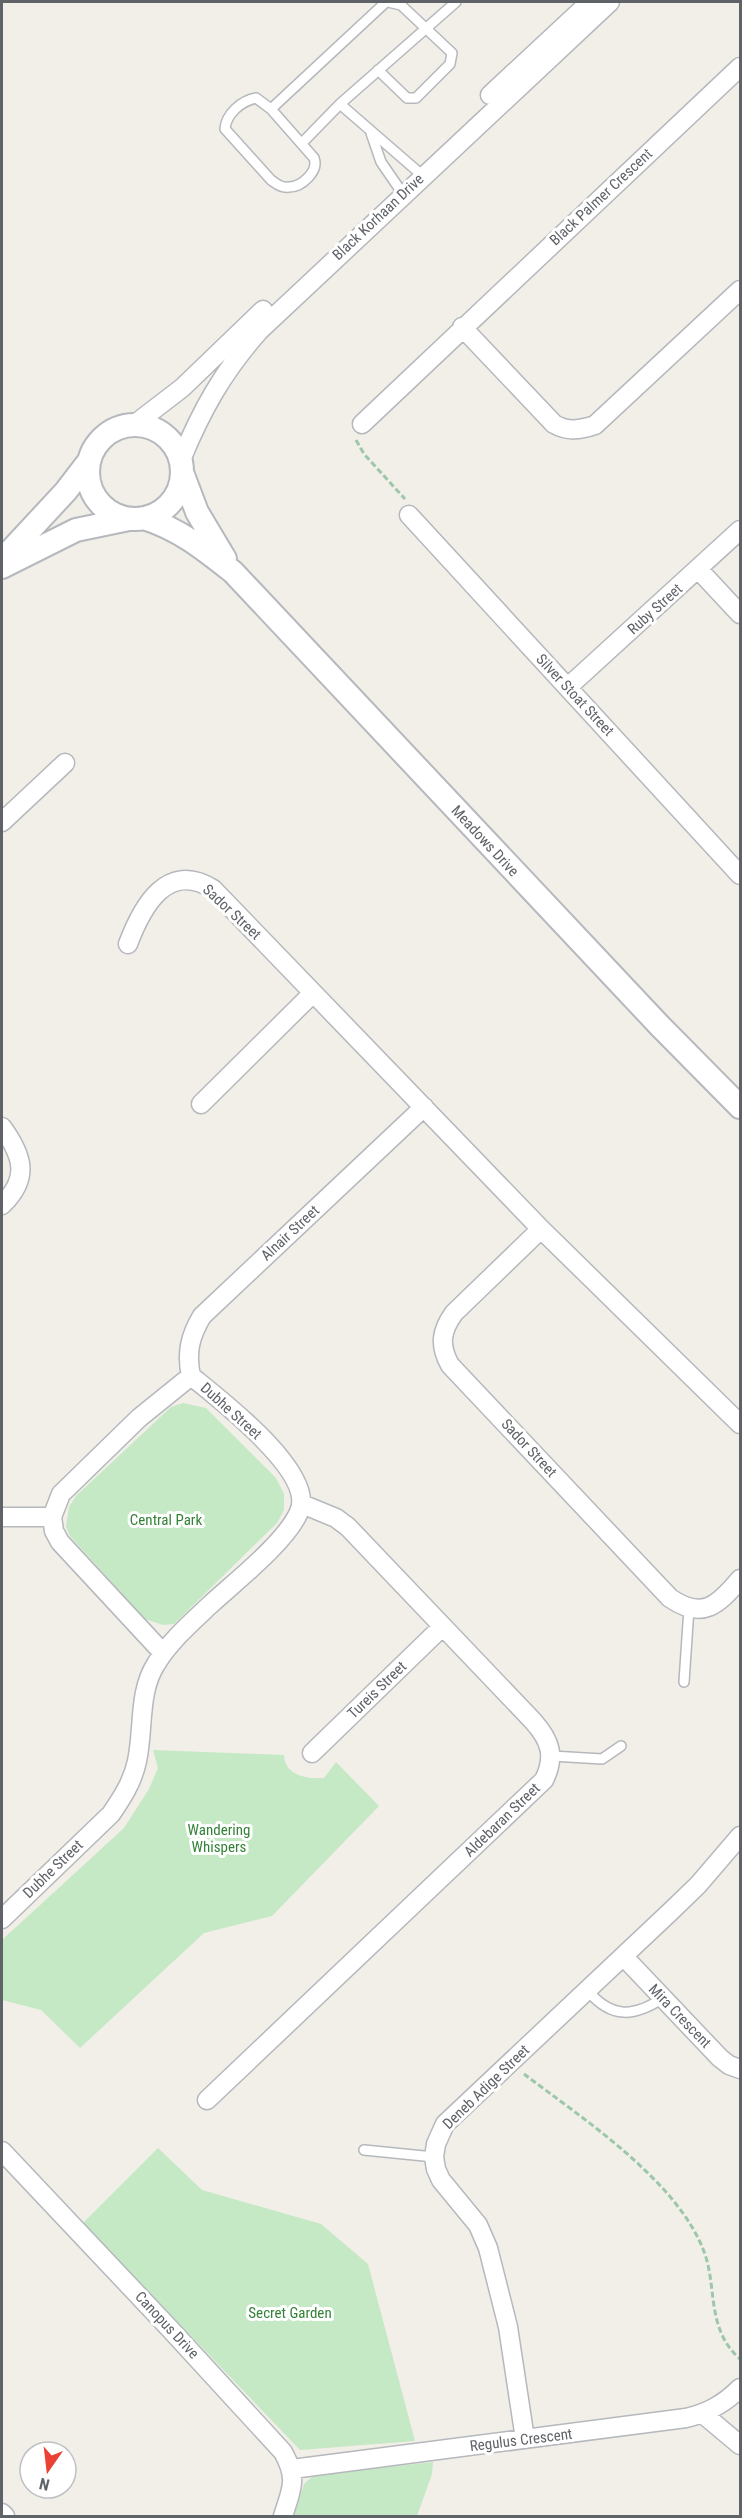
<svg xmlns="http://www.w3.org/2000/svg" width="742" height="2518" font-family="'Roboto Condensed',sans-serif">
	<rect width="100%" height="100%" fill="#f1efe8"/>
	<path fill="#c5e8c5" d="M 183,1403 L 206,1408 L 276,1478 L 284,1494 L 284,1510 L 277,1523 L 174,1624 L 163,1625 L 145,1619 L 70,1536 L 66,1527 L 69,1507 L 76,1496 L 171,1407 Z
		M 153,1750 L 284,1755 C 285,1776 307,1779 324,1778 L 336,1762 L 379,1806 L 272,1916 L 204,1933 L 80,2048 L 41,2010 L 2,2000 L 2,1940 L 124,1828 L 149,1789 L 158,1768 Z
		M 158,2148 L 202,2190 L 321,2224 L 368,2264 L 415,2441 L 300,2450 L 83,2223 Z
		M 433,2462 L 432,2474 L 417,2516 L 294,2516 L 304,2484 L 314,2475 Z"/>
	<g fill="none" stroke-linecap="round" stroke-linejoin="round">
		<g stroke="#b5b8bc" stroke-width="12">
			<path id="service" d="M 378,70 L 407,98 L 416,98 L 450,64 L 452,53 L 401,5 L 388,2
				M 256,98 L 271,109 L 314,158 C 319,171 302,187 289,187 C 281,188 277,184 271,180 L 225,129 C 226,114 241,101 256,98 Z
				M 340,104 L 456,2
				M 271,109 L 386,2
				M 371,133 L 381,162 L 403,194
				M 302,143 L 340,104 L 423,176
				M 684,1682 L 689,1608
				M 552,1756 L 602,1759 L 621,1746
				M 588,1991 C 612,2019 634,2017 663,1998
				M 364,2150 L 434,2157"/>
		</g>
		<g stroke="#b5b8bc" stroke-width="21">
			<path id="minor" d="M 490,95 L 590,2
				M 462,327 L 554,424 C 568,432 580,430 595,425 L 740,290
				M 135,424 L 182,388 L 263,310
				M 362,424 L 740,67
				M 181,460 C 202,409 223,372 259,331 L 610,2
				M 409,515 L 740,875
				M 698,569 L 740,614
				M 568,687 L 740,530
				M 2,822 L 65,763
				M 128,944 C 142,907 167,860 213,889 L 541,1229 L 740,1424
				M 201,1104 L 313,993
				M 2,1127 C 23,1156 30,1178 2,1205
				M 541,1229 L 454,1313 C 441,1331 439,1345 450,1365 L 670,1598 C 703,1621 719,1604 740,1579
				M 191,1376 C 186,1353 190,1336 202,1316 L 424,1107
				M 2,1517 L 52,1517
				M 163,1653 L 60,1542 L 54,1531 L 52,1517 L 61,1494 L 139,1418 L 191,1376
				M 312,1753 L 442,1627
				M 2,1919 L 111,1814 C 122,1798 133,1781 137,1761 C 144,1729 138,1692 156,1664 C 170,1641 192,1622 211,1604 C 236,1581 286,1542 299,1512 C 317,1473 218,1398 191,1376
				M 624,1957 L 720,2058 L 729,2065 L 740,2069
				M 207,2100 L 544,1780 C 556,1756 550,1740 533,1721 L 348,1527 L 336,1518 L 302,1504
				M 2,2151 L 171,2330 L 283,2452 C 298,2479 292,2488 283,2516
				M 703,2414 L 740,2445
				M 525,2439 L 508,2327 L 488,2248 L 478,2225 L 441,2180 L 436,2169 L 434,2157 L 436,2144 L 445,2124 L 669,1913 L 698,1885 L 740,1836
				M 292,2469 L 686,2418 C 708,2413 724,2404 740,2388
				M 2,2513 L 5,2516"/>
		</g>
		<g stroke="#b5b8bc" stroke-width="26">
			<path id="tertiary" d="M88 472a47 47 0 1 1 94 0a47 47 0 1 1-94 0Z
				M 183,475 L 197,512 L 225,559
				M 144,518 C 179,529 204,549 233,572 L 659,1025 L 740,1107
				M 3,559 L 66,491 L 89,461
				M 2,567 L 76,530 L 129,519"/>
		</g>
		<path stroke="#9cc7a9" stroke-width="3" stroke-dasharray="6 3" stroke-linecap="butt" d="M 356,440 L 364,454 L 405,499
			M 524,2074 C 582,2118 675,2179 703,2249 C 718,2285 705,2328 740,2359"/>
		<use href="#service" stroke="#fff" stroke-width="9"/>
		<use href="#minor" stroke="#fff" stroke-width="18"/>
		<use href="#tertiary" stroke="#fff" stroke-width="22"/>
	</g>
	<g text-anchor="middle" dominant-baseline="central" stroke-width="6" stroke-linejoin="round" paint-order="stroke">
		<g font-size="15" fill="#5f6368" stroke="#fff">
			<text transform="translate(601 197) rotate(-43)">Black Palmer Crescent</text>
			<text transform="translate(378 217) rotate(-43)">Black Korhaan Drive</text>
			<text transform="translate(655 609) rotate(-42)">Ruby Street</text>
			<text transform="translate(575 695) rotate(47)">Silver Stoat Street</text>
			<text transform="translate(485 841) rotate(47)">Meadows Drive</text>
			<text transform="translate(232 912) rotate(43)">Sador Street</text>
			<text transform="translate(290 1233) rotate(-43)">Alnair Street</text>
			<text transform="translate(231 1411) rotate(42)">Dubhe Street</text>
			<text transform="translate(529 1448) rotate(47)">Sador Street</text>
			<text transform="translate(377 1690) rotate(-44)">Tureis Street</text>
			<text transform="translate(502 1820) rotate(-44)">Aldebaran Street</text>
			<text transform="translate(53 1869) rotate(-44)">Dubhe Street</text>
			<text transform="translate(680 2016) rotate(46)">Mira Crescent</text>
			<text transform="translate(486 2087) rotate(-44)">Deneb Adige Street</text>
			<text transform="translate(167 2325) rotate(47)">Canopus Drive</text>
			<text transform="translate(521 2440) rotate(-7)">Regulus Crescent</text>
		</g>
		<g font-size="15" fill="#348238" stroke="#fff">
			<text x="166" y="1520">Central Park</text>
			<text x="219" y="1830">Wandering<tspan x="219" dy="17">Whispers</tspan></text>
			<text x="290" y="2313">Secret Garden</text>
		</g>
	</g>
	<rect width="742" height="2518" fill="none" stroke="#5f6368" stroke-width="6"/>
	<g transform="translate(48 2470) rotate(194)"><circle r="28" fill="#ffffff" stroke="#bfc1c3" stroke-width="1.5"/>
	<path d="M0-4.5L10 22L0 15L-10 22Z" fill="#ea4335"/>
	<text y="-9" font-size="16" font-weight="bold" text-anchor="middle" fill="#5f6368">N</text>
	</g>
</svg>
